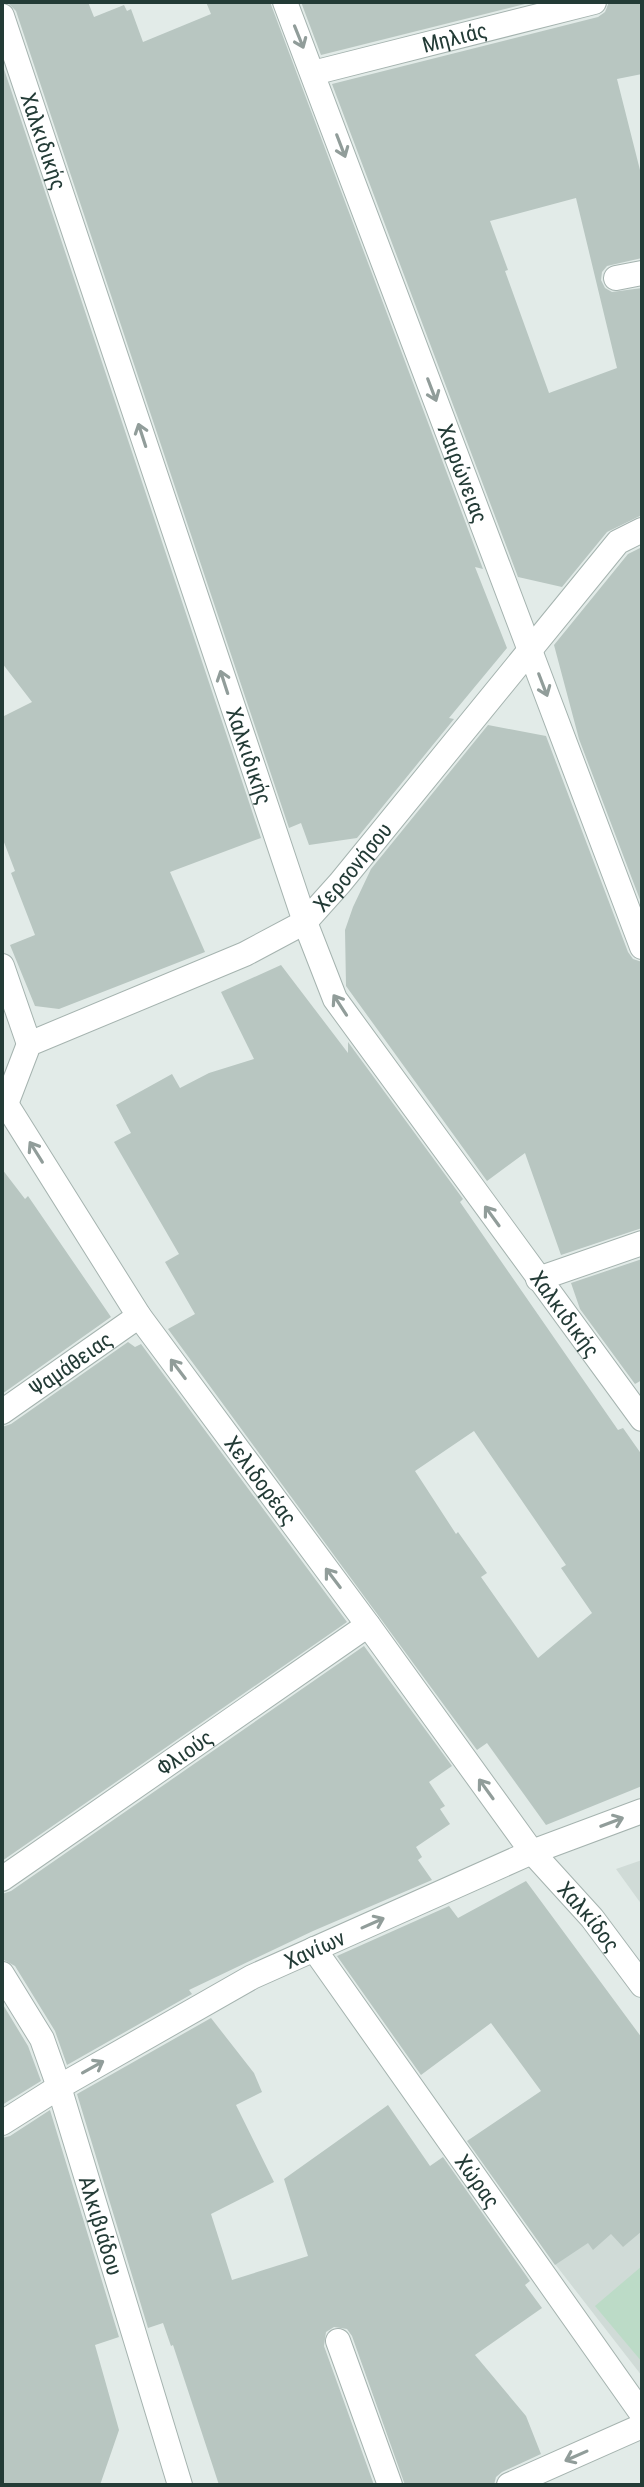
<svg xmlns="http://www.w3.org/2000/svg" width="644" height="2487" font-family="'Roboto Condensed',sans-serif">
	<rect width="100%" height="100%" fill="#e2ebe8"/>
	<path fill="#d0dbd7" d="M 642,1860 L 642,1905 L 616,1869 Z
		M 642,2152 L 642,2376 L 555,2264 Z"/>
	<path fill="#bcdbc7" d="M 642,2266 L 642,2362 L 595,2306 Z"/>
	<path fill="#b8c6c1" fill-rule="evenodd" d="M 7,2 L 88,2 L 94,17 L 124,5 L 127,11 L 131,9 L 143,42 L 211,14 L 206,2 L 270,2 L 483,569 L 475,567 L 507,648 L 449,718 L 454,719 L 357,838 L 309,845 L 301,823 L 289,828 L 16,11 Z
		M 301,2 L 533,2 L 321,55 Z
		M 609,2 L 642,2 L 642,74 L 617,79 L 642,178 L 642,258 L 607,266 L 602,272 L 601,280 L 605,288 L 612,292 L 642,288 L 642,515 L 607,532 L 562,587 L 518,577 L 332,84 L 598,17 L 605,12 ZM 576,198 L 617,368 L 549,393 L 505,271 L 508,270 L 490,221 Z
		M 2,63 L 261,838 L 170,872 L 205,952 L 59,1009 L 35,1006 L 10,945 L 35,935 L 11,873 L 15,871 L 2,837 L 2,717 L 32,702 L 2,663 Z
		M 642,547 L 642,905 L 579,739 L 554,645 L 628,554 Z
		M 488,725 L 546,736 L 628,952 L 633,959 L 642,962 L 642,1228 L 561,1255 L 525,1153 L 487,1181 L 346,986 L 345,930 L 353,907 L 371,869 Z
		M 281,965 L 348,1053 L 348,1042 L 463,1199 L 460,1202 L 618,1430 L 623,1428 L 642,1455 L 642,1786 L 546,1825 L 487,1743 L 477,1750 L 168,1329 L 195,1314 L 165,1262 L 179,1254 L 114,1142 L 131,1133 L 116,1105 L 172,1074 L 180,1088 L 209,1073 L 254,1059 L 221,992 ZM 474,1431 L 566,1565 L 561,1568 L 592,1613 L 538,1658 L 481,1577 L 487,1573 L 458,1532 L 456,1534 L 415,1471 Z
		M 2,1169 L 25,1199 L 28,1196 L 111,1317 L 2,1394 Z
		M 642,1259 L 642,1380 L 635,1384 L 580,1309 L 571,1283 Z
		M 128,1342 L 135,1347 L 141,1344 L 347,1622 L 2,1861 L 2,1427 L 11,1424 Z
		M 364,1646 L 452,1766 L 429,1782 L 445,1806 L 440,1809 L 450,1824 L 416,1847 L 422,1857 L 418,1860 L 432,1880 L 313,1931 L 189,1990 L 192,1994 L 67,2065 L 55,2031 L 15,1966 L 2,1959 L 2,1894 L 11,1891 Z
		M 526,1881 L 642,2038 L 642,2231 L 623,2247 L 611,2234 L 593,2250 L 588,2243 L 555,2265 L 467,2141 L 541,2091 L 491,2023 L 421,2075 L 337,1956 L 449,1906 L 458,1918 Z
		M 2,2003 L 28,2046 L 41,2081 L 2,2105 Z
		M 211,2018 L 254,2073 L 262,2092 L 236,2105 L 274,2182 L 211,2214 L 232,2280 L 308,2256 L 284,2179 L 388,2105 L 430,2166 L 443,2157 L 530,2281 L 525,2285 L 542,2308 L 475,2355 L 526,2416 L 541,2454 L 502,2472 L 496,2477 L 494,2485 L 405,2485 L 352,2336 L 347,2329 L 334,2327 L 326,2332 L 324,2346 L 374,2485 L 219,2485 L 173,2345 L 171,2346 L 163,2323 L 148,2328 L 77,2094 Z
		M 50,2110 L 119,2337 L 95,2345 L 119,2430 L 100,2485 L 2,2485 L 2,2138 L 10,2136 Z"/>
	<g fill="none" stroke-linecap="round" stroke-linejoin="round">
		<g stroke="#a5b3af" stroke-width="26">
			<g id="pedestrian">
				<path id="s1" d="M 314,1949 L 642,2414"/>
			</g>
		</g>
		<g stroke="#a5b3af" stroke-width="26">
			<g id="minor">
				<path id="s2" d="M 285,2 L 642,947"/>
				<path id="s3" d="M 2,16 L 305,922 L 335,999 L 642,1419"/>
				<path id="s4" d="M 313,73 L 594,2"/>
				<path d="M 616,278 L 642,273"/>
				<path d="M 2,966 L 29,1044"/>
				<path id="s5" d="M 2,1101 L 6,1104 L 139,1316 L 368,1625 L 532,1852 L 592,1918 L 642,1985"/>
				<path id="s6" d="M 2,1107 L 6,1104 L 29,1044 L 245,954 L 305,922 L 340,883 L 618,542 L 642,530"/>
				<path d="M 538,1279 L 642,1243"/>
				<path id="s7" d="M 2,1412 L 139,1316"/>
				<path id="s8" d="M 2,1879 L 368,1625"/>
				<path id="s9" d="M 2,1974 L 42,2039 L 59,2087 L 180,2485"/>
				<path id="s10" d="M 2,2123 L 59,2087 L 252,1977 L 532,1852 L 642,1811"/>
				<path d="M 338,2341 L 390,2485"/>
				<path d="M 509,2485 L 642,2426"/>
			</g>
		</g>
		<use href="#pedestrian" stroke="#fff" stroke-width="24"/>
		<use href="#minor" stroke="#fff" stroke-width="24"/>
	</g>
	<defs><path id="oneway-shaft" d="M-6 0H5M1.5-3L5.5 0L1.5 3" fill="none" stroke-width="1.6" stroke-linecap="round" stroke-linejoin="round" transform="scale(2)"/></defs>
	<g stroke="#919d9a">
		<use href="#oneway-shaft" transform="translate(299 37) rotate(68)"/>
		<use href="#oneway-shaft" transform="translate(341 146) rotate(69)"/>
		<use href="#oneway-shaft" transform="translate(432 390) rotate(69)"/>
		<use href="#oneway-shaft" transform="translate(142 435) rotate(-108)"/>
		<use href="#oneway-shaft" transform="translate(224 682) rotate(-108)"/>
		<use href="#oneway-shaft" transform="translate(543 685) rotate(69)"/>
		<use href="#oneway-shaft" transform="translate(340 1005) rotate(-123)"/>
		<use href="#oneway-shaft" transform="translate(36 1152) rotate(-122)"/>
		<use href="#oneway-shaft" transform="translate(492 1216) rotate(-126)"/>
		<use href="#oneway-shaft" transform="translate(178 1369) rotate(-127)"/>
		<use href="#oneway-shaft" transform="translate(333 1578) rotate(-127)"/>
		<use href="#oneway-shaft" transform="translate(486 1789) rotate(-126)"/>
		<use href="#oneway-shaft" transform="translate(612 1822) rotate(-21)"/>
		<use href="#oneway-shaft" transform="translate(373 1923) rotate(-24)"/>
		<use href="#oneway-shaft" transform="translate(93 2067) rotate(-29)"/>
		<use href="#oneway-shaft" transform="translate(576 2456) rotate(156)"/>
	</g>
	<g text-anchor="middle" dominant-baseline="central" stroke-width="7" stroke-linejoin="round" paint-order="stroke">
		<g font-size="22" fill="#233b36" stroke="#f2f8f6">
			<text stroke="none"><textPath href="#s4" startOffset="146">Μηλιάς</textPath></text>
			<text stroke="none"><textPath href="#s3" startOffset="132">Χαλκιδικής</textPath></text>
			<text stroke="none"><textPath href="#s2" startOffset="504">Χαιρώνειας</textPath></text>
			<text stroke="none"><textPath href="#s3" startOffset="780">Χαλκιδικής</textPath></text>
			<text stroke="none"><textPath href="#s6" startOffset="444">Χερσονήσου</textPath></text>
			<text stroke="none"><textPath href="#s3" startOffset="1428">Χαλκιδικής</textPath></text>
			<text stroke="none"><textPath href="#s7" startOffset="84">Ψαμάθειας</textPath></text>
			<text stroke="none"><textPath href="#s5" startOffset="460">Χελιδορέας</textPath></text>
			<text stroke="none"><textPath href="#s8" startOffset="222">Φλιούς</textPath></text>
			<text stroke="none"><textPath href="#s5" startOffset="1006">Χαλκίδος</textPath></text>
			<text stroke="none"><textPath href="#s10" startOffset="358">Χανίων</textPath></text>
			<text stroke="none"><textPath href="#s1" startOffset="284">Χώρας</textPath></text>
			<text stroke="none"><textPath href="#s9" startOffset="272">Αλκιβιάδου</textPath></text>
		</g>
	</g>
	<rect width="644" height="2487" fill="none" stroke="#233b36" stroke-width="8"/>
</svg>
